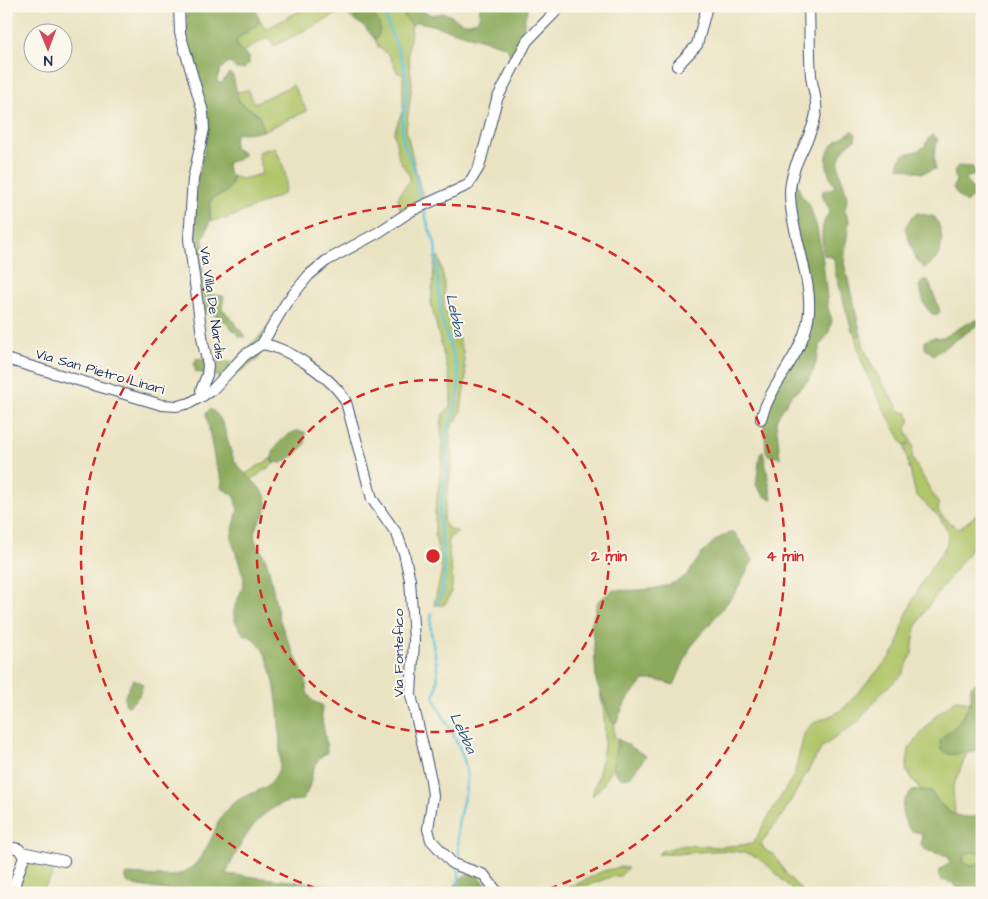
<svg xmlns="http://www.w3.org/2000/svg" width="988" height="899" font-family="'Architects Daughter',sans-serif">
	<rect width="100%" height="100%" fill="#fbf7ec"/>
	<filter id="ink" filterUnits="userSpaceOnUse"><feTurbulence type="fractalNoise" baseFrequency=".02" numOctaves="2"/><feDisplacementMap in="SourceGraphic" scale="10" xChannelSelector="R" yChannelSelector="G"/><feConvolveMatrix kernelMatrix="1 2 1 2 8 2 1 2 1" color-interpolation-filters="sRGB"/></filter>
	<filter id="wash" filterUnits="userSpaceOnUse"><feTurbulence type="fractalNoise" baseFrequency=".0096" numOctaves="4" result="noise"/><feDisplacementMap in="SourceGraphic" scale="20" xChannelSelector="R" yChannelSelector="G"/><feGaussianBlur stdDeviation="1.12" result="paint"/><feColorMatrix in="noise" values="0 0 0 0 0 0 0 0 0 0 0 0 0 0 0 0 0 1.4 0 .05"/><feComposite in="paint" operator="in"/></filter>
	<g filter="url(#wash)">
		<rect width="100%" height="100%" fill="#eae3c2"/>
		<path fill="#b0c468" stroke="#667a63" d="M 309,6 L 395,6 L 412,25 L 408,52 L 412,84 L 406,130 L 421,191 L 425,199 L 429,201 L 401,213 L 398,198 L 403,188 L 409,182 L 410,177 L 399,159 L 394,133 L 403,109 L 403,74 L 398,73 L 389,55 L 379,48 L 374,38 L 377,38 L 356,16 L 354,20 L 343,11 L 274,46 L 269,37 L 242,52 L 236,42 C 242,33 253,30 260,21 L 266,29 Z
			M 293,85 L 307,111 L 263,131 L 259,116 C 251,107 237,105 236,92 L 248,90 L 254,103 Z
			M 275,147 C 281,162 291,177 283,194 L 229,218 L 211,221 L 210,207 L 212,198 L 226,193 L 232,181 L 232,176 L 242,179 L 262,174 L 258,152 Z
			M 435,257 L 439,257 L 444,281 L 444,311 L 450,315 L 463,351 L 466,376 L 461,411 L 450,431 L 453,457 L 443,521 L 449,529 L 458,532 L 449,538 C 446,560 461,586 444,605 L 434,605 L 442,570 L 435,535 L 435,512 L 442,461 L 441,424 L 443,414 L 450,407 L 451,399 L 450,380 L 431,304 Z
			M 861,334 C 865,362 886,387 900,411 L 908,413 L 910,419 L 906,429 L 913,446 L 912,458 L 938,503 L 939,513 L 958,529 L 982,511 L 982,534 L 924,612 L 915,630 L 912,654 L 902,675 L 881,693 L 858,722 L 822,747 L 784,812 L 761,844 L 765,850 L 774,855 L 787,875 L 804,893 L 795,893 C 783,882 772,867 758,858 C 732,843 687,856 658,854 L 661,851 L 684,845 L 718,847 L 752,844 L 794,775 L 805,731 L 815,722 L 835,714 L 845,707 L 890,657 L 897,647 L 906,615 L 921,584 L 947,544 L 948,532 L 940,518 L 916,495 L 905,450 L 905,446 L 909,444 L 903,444 C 885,410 862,374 855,335 L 858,337 Z
			M 272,458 L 272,462 L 275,463 L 251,480 L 245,474 Z
			M 600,693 L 612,722 L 614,723 L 614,737 L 618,739 L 612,767 L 603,785 L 592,796 C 604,758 609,733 600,693 Z
			M 956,700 L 971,702 L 956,727 L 948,754 L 967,753 L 953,787 L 955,815 L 940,804 L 931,791 L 920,790 L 906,770 L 909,749 L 936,715 Z
			M 973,851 L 982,853 L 982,863 L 973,866 L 965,864 L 963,859 L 965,855 Z
			M 27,853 L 55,860 C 57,871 47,885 40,893 L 18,893 Z
			M 620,867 L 628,868 L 620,876 L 613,876 L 592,884 L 551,893 L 573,886 L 603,871 Z"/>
		<path fill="#8caa5c" stroke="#546c5d" d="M 185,6 L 254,6 L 260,21 C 253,30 242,33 236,42 L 238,48 L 249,57 L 249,64 L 244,69 L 236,69 L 232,64 L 227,63 L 220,70 L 217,79 L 218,83 L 222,83 L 229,73 L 233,76 L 239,102 L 260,116 L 263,131 C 253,134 243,131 235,135 L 234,148 L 245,154 L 241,158 L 227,163 L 228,172 L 232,176 C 232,191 225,193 212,198 C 205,212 215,220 203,237 L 204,250 L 201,259 L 207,294 L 224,296 L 222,308 L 246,337 L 240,337 L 220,317 L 203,310 L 192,249 L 197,181 L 208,133 L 185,32 L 188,25 Z
			M 405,6 L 433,15 L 445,13 C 458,18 465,30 479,18 L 480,6 L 528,6 L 524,22 L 523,41 L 513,60 L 506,47 L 501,45 L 428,24 L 417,22 L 412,25 L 402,14 Z
			M 366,10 C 377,15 384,26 377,38 L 374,38 L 364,26 L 354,20 L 361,11 Z
			M 853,131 L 856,134 L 855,140 C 818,164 857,187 844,210 L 849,219 L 844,263 L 861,334 L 858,337 L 852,331 L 835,272 L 834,258 L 824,255 C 821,240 820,224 830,211 L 822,195 L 823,191 L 835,187 C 820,159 824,145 853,131 Z
			M 932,135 L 938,139 L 934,153 L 935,169 L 922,173 L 899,167 C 898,149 912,156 922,148 C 927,145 927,139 932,135 Z
			M 958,166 L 973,167 L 975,175 L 965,178 L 971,188 L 981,190 L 982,201 L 971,198 L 966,203 L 959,197 L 953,188 L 956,180 L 954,171 Z
			M 795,177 L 801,195 L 809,204 L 817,228 L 823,261 L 828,308 L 832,320 L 829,332 L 820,346 L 814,369 L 809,380 L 790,397 L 776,420 L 780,458 L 768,455 L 766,450 L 763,416 L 809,318 L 792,218 Z
			M 918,213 L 935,217 C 946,235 944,260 924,268 L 916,259 L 905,228 L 912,216 Z
			M 923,280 L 928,280 L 940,311 L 938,314 L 932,314 L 925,306 L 919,286 Z
			M 976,320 L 982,322 L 934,355 L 925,349 L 925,341 L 932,338 L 944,337 L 966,324 Z
			M 270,326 L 261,343 L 262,352 L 258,359 L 237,374 L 226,378 L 196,372 L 194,365 L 196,359 C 210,356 219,363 233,362 Z
			M 210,409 C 228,418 226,448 236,463 C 244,476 264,486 267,501 C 269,517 251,525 255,540 C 257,547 263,552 266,560 C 273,581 274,605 282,626 C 288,644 299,661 305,679 C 307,685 305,692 310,697 C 312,702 318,703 322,705 C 320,722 327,737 327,753 C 307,762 316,784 302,800 C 260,801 242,840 226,874 L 400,893 L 300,893 C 283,886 267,893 250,893 C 206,893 173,893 129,884 L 125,878 L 127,874 C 171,876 190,885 212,837 C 217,826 220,815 229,807 C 247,789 272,795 280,765 C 280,735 280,643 245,635 C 221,610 243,601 244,578 L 231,538 L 238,510 L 234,495 L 221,488 L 222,480 L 215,462 L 206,413 Z
			M 297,431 L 305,432 L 305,444 L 296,454 L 282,463 L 272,462 C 270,449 285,434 297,431 Z
			M 763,451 L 772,499 C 765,499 760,491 756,485 L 760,454 Z
			M 734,532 L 753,560 L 735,593 L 690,648 L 674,685 L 656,680 L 644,680 L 626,701 L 616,723 L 612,722 L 596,681 L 594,645 L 591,625 L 598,601 L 613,590 C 635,591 664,591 684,577 C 689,574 692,567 696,562 C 705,548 718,535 734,532 Z
			M 133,679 L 143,684 L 139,696 L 129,706 L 125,704 L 125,696 Z
			M 976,683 L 982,683 L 982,751 L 954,754 L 948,754 L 941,750 L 940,740 L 961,721 L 971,702 L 971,686 Z
			M 618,739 L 646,756 L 631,776 L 623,779 C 605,770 617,755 618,739 Z
			M 921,790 L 931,791 C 940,811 961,822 982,815 L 982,853 L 967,852 L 963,859 L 965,864 L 973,866 L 982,863 L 982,884 L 973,893 L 943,893 L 957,890 L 953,883 L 941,880 L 938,875 L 941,869 L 950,863 L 948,857 L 924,849 L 921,844 L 922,833 L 911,831 C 900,817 898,802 913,791 Z
			M 469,873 L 478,876 L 491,890 L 490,893 L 449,893 L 461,878 Z"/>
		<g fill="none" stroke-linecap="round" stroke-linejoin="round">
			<path stroke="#5ac1d7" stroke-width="2.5" d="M 383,6 C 388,32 403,55 407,80 C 410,96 402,110 402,126 C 401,146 411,155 415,173 C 418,184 416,193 421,203
				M 424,208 L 428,226 L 435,243 L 441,318 L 458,371 L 459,387 L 456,405 L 446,434 L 447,469 L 439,516 L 445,570 L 442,593 L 437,604
				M 432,613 C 426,643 445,664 434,697 C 443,721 461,742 466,768 C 470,786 460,807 458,825 C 457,838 459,851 460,864
				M 459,893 L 459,870"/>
		</g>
	</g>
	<g filter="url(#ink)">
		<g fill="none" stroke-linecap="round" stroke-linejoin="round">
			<g stroke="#3a4a6d" stroke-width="12">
				<path id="minor" d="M 179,6 L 180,33 L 203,112 L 204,129 L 193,179 L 189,239 L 203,343 L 208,365 L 207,375 L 201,390 L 203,396
					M 677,66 L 697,45 L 707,6
					M 262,344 C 289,348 333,378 346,402 L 372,499 L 397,534 L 404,553 L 410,580 L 414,640 L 411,695 L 431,780 L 433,796 L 428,829 L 431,840 L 453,864 L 484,875 L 498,893
					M 6,359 L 162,405 L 177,406 L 190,403 L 212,390 L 245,355 L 262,344 L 286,303 L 309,275 L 326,261 L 379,232 L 411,211 L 468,185 L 479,167 L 497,99 L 527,41 L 561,6
					M 761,419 C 771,383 801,357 808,320 C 815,282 790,233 790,192 C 791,161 812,140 816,113 C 818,101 812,87 811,75 C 809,52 810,29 809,6
					M 6,846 L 19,849 L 24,857 L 15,883 L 15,893
					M 22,852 L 64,861"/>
			</g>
			<use href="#minor" stroke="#fff" stroke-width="10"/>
		</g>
	</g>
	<g fill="none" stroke="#d62828" stroke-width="2.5" stroke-dasharray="9 6">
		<circle cx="433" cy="556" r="176"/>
		<path d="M330 893A352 352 0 1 1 536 893"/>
	</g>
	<g text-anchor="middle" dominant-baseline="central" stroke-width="4" stroke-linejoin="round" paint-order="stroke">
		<g font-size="14" fill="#1b2f5e" stroke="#fbf7ec">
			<text transform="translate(212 303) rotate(82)">Via Villa De Nardis</text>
			<text transform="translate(100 372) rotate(16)">Via San Pietro Linari</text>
			<text transform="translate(399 653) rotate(-90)">Via Fontefico</text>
		</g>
		<g font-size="15" font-style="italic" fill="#2e5b82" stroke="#fbf7ec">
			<text transform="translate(455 315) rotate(78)">Lebba</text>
			<text transform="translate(463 733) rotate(65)">Lebba</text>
		</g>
	</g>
	<circle cx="433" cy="556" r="8" fill="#d62828" stroke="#fbf7ec" stroke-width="2.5"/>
	<g font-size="15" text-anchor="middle" font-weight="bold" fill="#d62828" stroke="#fbf7ec" stroke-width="4" stroke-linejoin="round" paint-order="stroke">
		<text x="609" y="561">2 min</text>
		<text x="785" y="561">4 min</text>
	</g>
	<rect width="988" height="899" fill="none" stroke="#fbf7ec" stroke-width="25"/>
	<g transform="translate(48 48) rotate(179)"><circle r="24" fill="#fbf7ec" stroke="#a1a7b3"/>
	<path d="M0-4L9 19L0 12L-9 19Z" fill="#d1495b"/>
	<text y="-8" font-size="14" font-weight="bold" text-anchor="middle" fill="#1b2f5e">N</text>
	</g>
</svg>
